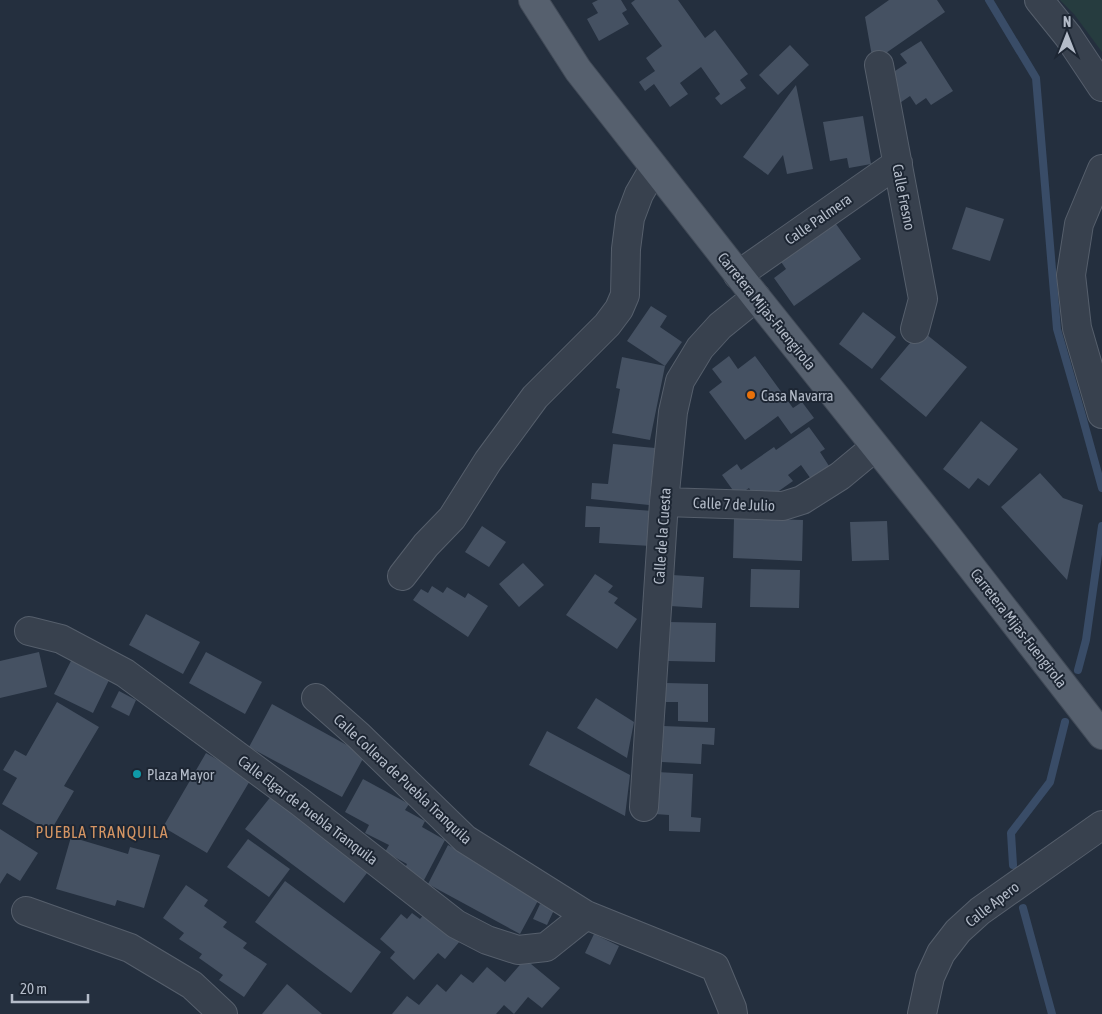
<svg xmlns="http://www.w3.org/2000/svg" width="1102" height="1014" font-family="'Asap Condensed',sans-serif">
	<rect width="100%" height="100%" fill="#242f3e"/>
	<path fill="#263c3f" d="M 1060,0 L 1102,0 L 1102,52 L 1074,14 Z"/>
	<g fill="none" stroke-linecap="round" stroke-linejoin="round">
		<path stroke="#394c67" stroke-width="8" d="M 989,0 L 1036,78 L 1057,329 L 1081,412 L 1102,488
			M 1078,670 L 1086,640 L 1102,526
			M 1013,865 L 1011,833 L 1050,782 L 1065,722
			M 1023,908 L 1052,1014"/>
	</g>
	<path fill="#455162" d="M 598,0 L 621,0 L 627,10 L 622,13 L 629,24 L 599,41 L 587,19 L 598,13 L 592,3 Z
		M 635,0 L 678,0 L 705,38 L 715,30 L 748,74 L 740,80 L 746,88 L 721,105 L 715,98 L 720,94 L 701,67 L 680,83 L 688,94 L 670,107 L 654,84 L 645,91 L 639,82 L 655,71 L 646,58 L 662,46 L 631,3 Z
		M 889,0 L 937,0 L 945,12 L 873,62 L 865,17 Z
		M 921,41 L 953,91 L 931,105 L 926,98 L 916,105 L 910,96 L 894,107 L 889,75 L 907,63 L 900,54 Z
		M 790,45 L 809,65 L 778,95 L 759,75 Z
		M 796,85 L 813,169 L 787,174 L 783,155 L 768,175 L 743,157 Z
		M 863,116 L 871,164 L 849,168 L 847,158 L 830,161 L 823,122 Z
		M 966,207 L 1004,219 L 990,261 L 952,249 Z
		M 831,217 L 861,259 L 794,306 L 774,278 L 786,269 L 777,256 Z
		M 651,306 L 667,316 L 660,327 L 682,342 L 665,366 L 650,440 L 612,433 L 620,389 L 616,388 L 622,357 L 665,366 L 627,341 Z
		M 863,312 L 896,337 L 872,369 L 839,344 Z
		M 921,330 L 967,367 L 926,417 L 880,379 Z
		M 729,356 L 738,369 L 755,356 L 793,408 L 802,402 L 814,418 L 791,434 L 778,416 L 745,440 L 709,392 L 722,382 L 712,369 Z
		M 981,421 L 1018,449 L 989,486 L 978,478 L 969,489 L 943,469 Z
		M 809,427 L 825,449 L 820,452 L 829,466 L 811,479 L 801,465 L 788,475 L 793,481 L 776,493 L 755,497 L 749,488 L 737,496 L 722,475 L 737,464 L 741,470 L 774,447 L 776,450 Z
		M 613,444 L 655,448 L 649,505 L 591,499 L 592,483 L 608,484 Z
		M 1040,473 L 1063,498 L 1083,505 L 1067,580 L 1001,507 Z
		M 586,506 L 653,511 L 651,546 L 599,543 L 600,527 L 585,527 Z
		M 734,518 L 803,520 L 802,561 L 733,558 Z
		M 887,521 L 889,560 L 852,561 L 850,522 Z
		M 482,526 L 506,542 L 489,567 L 465,552 Z
		M 523,563 L 544,585 L 519,607 L 499,584 Z
		M 751,569 L 800,570 L 799,608 L 750,607 Z
		M 595,574 L 613,586 L 608,592 L 618,598 L 614,603 L 637,619 L 617,649 L 566,615 Z
		M 672,575 L 704,577 L 702,608 L 670,606 Z
		M 432,586 L 443,593 L 447,587 L 465,598 L 468,593 L 488,606 L 468,637 L 413,600 L 421,589 L 428,593 Z
		M 146,614 L 200,642 L 183,674 L 129,645 Z
		M 669,622 L 716,623 L 715,662 L 668,661 Z
		M 39,652 L 47,687 L 0,698 L 0,661 Z
		M 206,652 L 262,682 L 245,714 L 189,683 Z
		M 72,659 L 110,678 L 93,713 L 54,694 Z
		M 666,683 L 708,684 L 708,722 L 678,721 L 678,702 L 666,702 Z
		M 119,691 L 136,700 L 129,716 L 111,707 Z
		M 596,698 L 634,722 L 627,758 L 577,728 Z
		M 57,702 L 99,727 L 64,786 L 74,791 L 50,832 L 2,804 L 17,778 L 3,770 L 15,750 L 26,756 Z
		M 272,704 L 365,755 L 342,797 L 249,747 Z
		M 663,726 L 715,728 L 714,745 L 702,744 L 701,764 L 662,762 Z
		M 547,731 L 630,775 L 625,816 L 529,765 Z
		M 206,753 L 251,779 L 207,853 L 163,827 Z
		M 657,772 L 693,774 L 691,817 L 701,818 L 700,832 L 669,831 L 669,815 L 655,814 Z
		M 363,779 L 409,804 L 405,810 L 425,821 L 422,827 L 445,840 L 423,882 L 403,872 L 407,864 L 385,852 L 389,845 L 365,833 L 369,825 L 345,812 Z
		M 272,795 L 370,869 L 344,903 L 245,829 Z
		M 0,829 L 38,853 L 20,881 L 7,873 L 0,884 Z
		M 71,837 L 128,854 L 130,847 L 160,855 L 144,908 L 117,900 L 115,906 L 56,889 Z
		M 248,839 L 290,869 L 269,897 L 227,867 Z
		M 448,845 L 541,895 L 520,934 L 428,884 Z
		M 285,881 L 381,952 L 351,993 L 255,922 Z
		M 186,885 L 208,900 L 204,906 L 227,922 L 223,927 L 247,943 L 243,948 L 267,964 L 244,997 L 219,980 L 223,975 L 199,958 L 202,954 L 179,939 L 184,933 L 163,918 Z
		M 540,904 L 554,910 L 547,925 L 533,919 Z
		M 426,912 L 460,941 L 445,959 L 438,953 L 414,980 L 390,958 L 395,952 L 380,939 L 401,914 L 407,919 L 412,913 L 420,919 Z
		M 594,934 L 619,946 L 610,965 L 585,953 Z
		M 525,959 L 560,988 L 542,1008 L 528,997 L 514,1014 L 504,1005 L 496,1014 L 392,1014 L 407,996 L 419,1005 L 437,984 L 446,992 L 461,974 L 473,983 L 487,967 L 505,982 Z
		M 287,984 L 322,1014 L 262,1014 Z"/>
	<g fill="none" stroke-linecap="round" stroke-linejoin="round">
		<g stroke="#565f6c" stroke-width="30">
			<path id="minor" d="M 1039,0 L 1068,36 L 1102,87
				M 879,65 L 923,299 L 915,329
				M 1102,169 L 1079,224 L 1071,275 L 1077,328 L 1102,414
				M 738,275 L 898,163
				M 664,502 L 783,506 L 802,500 L 840,476 L 875,447
				M 402,576 L 426,545 L 452,518 L 488,461 L 535,397 L 607,325 L 619,309 L 625,295 L 626,249 L 630,218 L 639,194 L 654,168
				M 29,631 L 61,639 L 125,673 L 300,802 L 456,924 L 487,940 L 518,950 L 546,947 L 586,915
				M 316,698 L 359,736 L 465,839 L 586,915 L 715,967 L 732,1008 L 733,1014
				M 644,807 L 664,502 L 673,412 L 680,381 L 700,348 L 720,326 L 756,297
				M 26,911 L 130,948 L 192,985 L 223,1014
				M 922,1014 L 930,977 L 941,953 L 958,931 L 980,911 L 1102,825"/>
		</g>
		<g stroke="#414a57" stroke-width="30">
			<path id="major" d="M 533,0 L 578,70 L 756,297 L 944,532 L 1102,735"/>
		</g>
		<use href="#minor" stroke="#38414e" stroke-width="28"/>
		<use href="#major" stroke="#56606e" stroke-width="28"/>
	</g>
	<circle fill="#e8710a" stroke="#1d2633" stroke-width="2" cx="751" cy="395" r="5"/>
	<circle fill="#0f9aa8" stroke="#1d2633" stroke-width="2" cx="137" cy="774" r="5"/>
	<g text-anchor="middle" dominant-baseline="central" stroke-width="4" stroke-linejoin="round" paint-order="stroke">
		<g font-size="15" fill="#b4bcc9" stroke="#1d2633">
			<text transform="translate(904 197) rotate(79)">Calle Fresno</text>
			<text transform="translate(818 219) rotate(-35)">Calle Palmera</text>
			<text transform="translate(767 311) rotate(51)">Carretera Mijas-Fuengirola</text>
			<text transform="translate(734 504) rotate(2)">Calle 7 de Julio</text>
			<text transform="translate(662 536) rotate(-86)">Calle de la Cuesta</text>
			<text transform="translate(1019 628) rotate(52)">Carretera Mijas-Fuengirola</text>
			<text transform="translate(403 779) rotate(43)">Calle Collera de Puebla Tranquila</text>
			<text transform="translate(308 810) rotate(37)">Calle Elgar de Puebla Tranquila</text>
			<text transform="translate(992 904) rotate(-38)">Calle Apero</text>
		</g>
		<g font-size="15" fill="#b4bcc9" stroke="#1d2633" text-anchor="start">
			<text x="761" y="395">Casa Navarra</text>
			<text x="147" y="774">Plaza Mayor</text>
		</g>
		<g font-size="16" letter-spacing="1" fill="#d59563" stroke="#1d2633">
			<text x="102" y="832">PUEBLA TRANQUILA</text>
		</g>
	</g>
	<g transform="translate(1067 35)" stroke="#1d2633" stroke-width="4" paint-order="stroke">
	<path d="M0-4L9 19L0 12L-9 19Z" fill="#b4bcc9"/>
	<text y="-8" font-size="14" font-weight="bold" text-anchor="middle" fill="#b4bcc9">N</text>
	</g>
	<path d="M12 994v8h76v-8" fill="none" stroke="#b4bcc9" stroke-width="2.5"/>
	<text x="20" y="994" font-size="15" fill="#b4bcc9" stroke="#1d2633" stroke-width="4" paint-order="stroke">20 m</text>
</svg>
